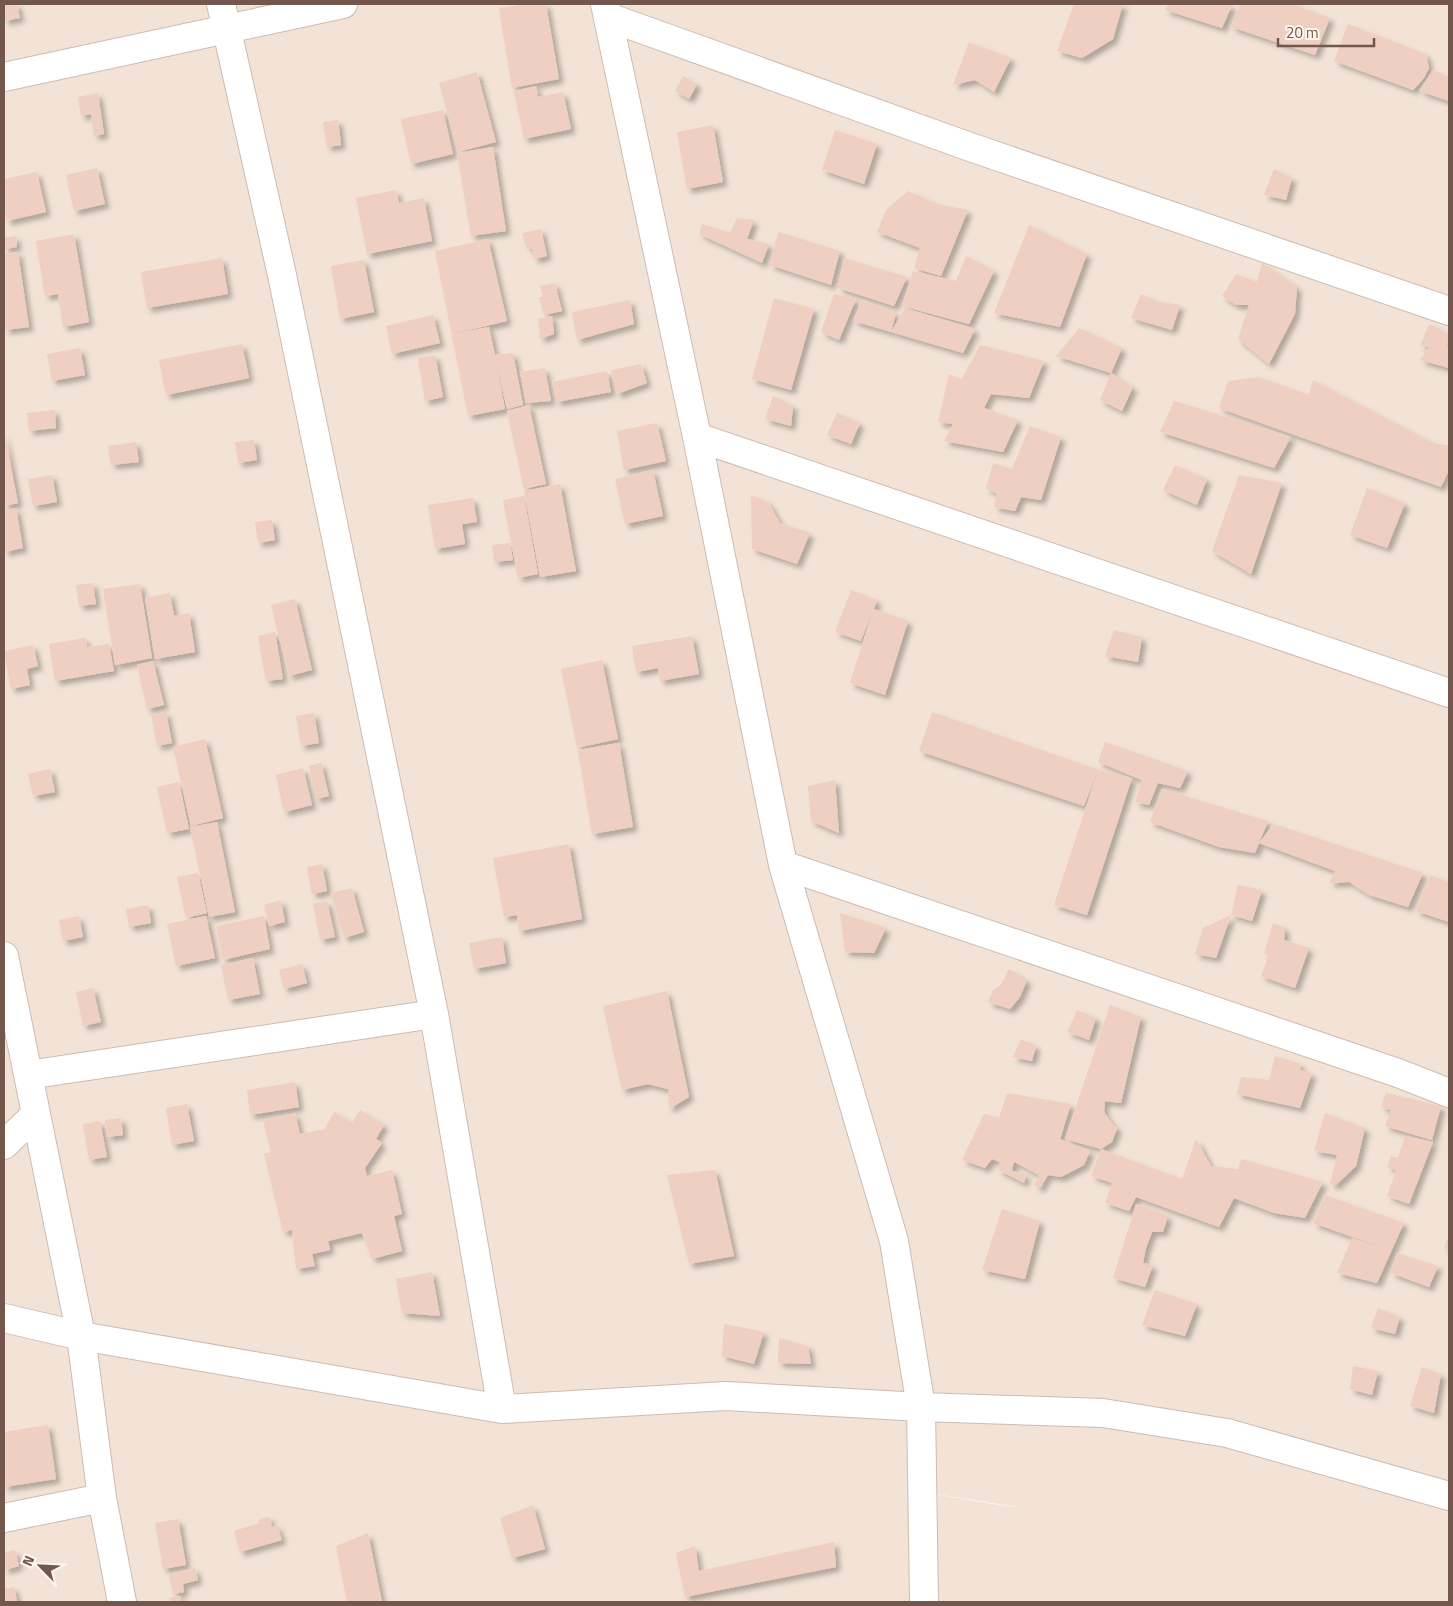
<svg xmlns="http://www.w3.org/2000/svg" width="1453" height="1606" font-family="'Titillium Web',sans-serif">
	<defs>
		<filter id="shadow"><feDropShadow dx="4.5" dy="4.5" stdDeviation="2.5" flood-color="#0004"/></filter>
	</defs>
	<rect width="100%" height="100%" fill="#fbf2e7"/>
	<path fill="#f2e3d6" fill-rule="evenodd" d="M 4,4 L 1449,4 L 1449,1602 L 4,1602 ZM 874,1484 L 1025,1508 L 998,1505 Z"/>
	<path fill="#eecfc1" filter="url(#shadow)" d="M 4,4 L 17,4 L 20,18 L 4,21 Z
		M 526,4 L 546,4 L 559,79 L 512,88 L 499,8 Z
		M 1074,4 L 1123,4 L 1113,39 L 1082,58 L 1057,51 Z
		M 1168,4 L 1226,4 L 1232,5 L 1222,28 L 1165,10 Z
		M 1240,4 L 1292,4 L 1330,18 L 1315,55 L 1231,27 Z
		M 1348,24 L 1426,54 L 1429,68 L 1424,78 L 1413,90 L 1334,61 Z
		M 969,42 L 1011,58 L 994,92 L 975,80 L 953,85 Z
		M 1433,70 L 1449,77 L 1449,101 L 1419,91 Z
		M 477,72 L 496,142 L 458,152 L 439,83 Z
		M 683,76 L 697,84 L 689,99 L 675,91 Z
		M 536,86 L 538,97 L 563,92 L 571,129 L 524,139 L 514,91 Z
		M 98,93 L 104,134 L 94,136 L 91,114 L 81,116 L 78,97 Z
		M 443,110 L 453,154 L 411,164 L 401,119 Z
		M 338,120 L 341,145 L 327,147 L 323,122 Z
		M 713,125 L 723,182 L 687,189 L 677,132 Z
		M 835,130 L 877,144 L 864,184 L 822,170 Z
		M 493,147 L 506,231 L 471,236 L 457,153 Z
		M 97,168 L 105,204 L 74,211 L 66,175 Z
		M 1274,169 L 1292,178 L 1286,200 L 1264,195 Z
		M 37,172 L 46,212 L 7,221 L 4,206 L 4,179 Z
		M 396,190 L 399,203 L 424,198 L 432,241 L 367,254 L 356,198 Z
		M 908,191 L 937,204 L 968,210 L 941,276 L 914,268 L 920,248 L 877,232 L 886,210 Z
		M 737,218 L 754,220 L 747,239 L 769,244 L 762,263 L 699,234 L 702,224 L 730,233 Z
		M 1029,225 L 1087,254 L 1060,327 L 994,313 Z
		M 541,229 L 547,256 L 534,259 L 532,249 L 527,248 L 522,233 Z
		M 778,232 L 840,251 L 831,285 L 770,265 Z
		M 74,234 L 89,322 L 63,327 L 58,294 L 45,296 L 36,241 Z
		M 16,236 L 17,247 L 4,249 L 4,238 Z
		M 488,239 L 507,321 L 456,333 L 489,327 L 495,355 L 513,353 L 523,405 L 507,409 L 497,367 L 505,409 L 468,416 L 435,251 Z
		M 18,252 L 29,327 L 5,330 L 4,254 Z
		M 966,256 L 994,271 L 969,324 L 902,306 L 913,271 L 956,281 Z
		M 222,258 L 228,294 L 147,308 L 141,272 Z
		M 844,258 L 907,277 L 894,306 L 838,288 Z
		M 364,260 L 374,312 L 340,319 L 331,266 Z
		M 1262,263 L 1297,287 L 1295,314 L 1269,364 L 1238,339 L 1249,305 L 1236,305 L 1222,296 L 1236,274 L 1257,282 Z
		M 555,283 L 562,311 L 544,315 L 539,297 L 543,297 L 540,286 Z
		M 834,294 L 856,299 L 839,340 L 821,332 Z
		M 1141,294 L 1160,302 L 1180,305 L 1172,330 L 1131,318 Z
		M 774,298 L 814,309 L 791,390 L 752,379 Z
		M 630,300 L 634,324 L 577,340 L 572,312 Z
		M 862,300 L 896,313 L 891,332 L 853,321 Z
		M 905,308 L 975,329 L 963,353 L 891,332 Z
		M 433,315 L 440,343 L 392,354 L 386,326 Z
		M 552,316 L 554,334 L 540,339 L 538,319 Z
		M 1429,324 L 1449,334 L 1447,346 L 1449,347 L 1449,368 L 1420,360 L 1429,347 L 1420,346 Z
		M 1079,328 L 1122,348 L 1111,373 L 1056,356 Z
		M 242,344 L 249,378 L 166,395 L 159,360 Z
		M 980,345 L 1044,361 L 1029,398 L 991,394 L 984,408 L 1018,420 L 1003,452 L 944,441 L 953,424 L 938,422 L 949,374 L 961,380 Z
		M 80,348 L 85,375 L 52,381 L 47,354 Z
		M 435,355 L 443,397 L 425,401 L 418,358 Z
		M 641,364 L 647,383 L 617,394 L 611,370 Z
		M 545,368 L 551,401 L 526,403 L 520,372 Z
		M 607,371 L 611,392 L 557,402 L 552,382 Z
		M 1111,373 L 1133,387 L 1122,411 L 1100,400 Z
		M 1259,377 L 1309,395 L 1313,380 L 1433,443 L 1449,446 L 1449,470 L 1441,487 L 1219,408 L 1228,381 Z
		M 773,396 L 793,406 L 791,426 L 765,419 Z
		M 1174,401 L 1291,437 L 1274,468 L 1160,432 Z
		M 529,405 L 546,484 L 524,489 L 507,411 Z
		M 55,410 L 56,428 L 29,431 L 27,413 Z
		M 837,413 L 860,423 L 851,444 L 827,435 Z
		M 657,423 L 666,461 L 624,470 L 617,431 Z
		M 1030,426 L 1061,437 L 1041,500 L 1021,497 L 1015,511 L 994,507 L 997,494 L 986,488 L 993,463 L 1012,469 Z
		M 4,431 L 18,503 L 4,506 Z
		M 254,440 L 257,460 L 238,463 L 235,442 Z
		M 136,442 L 139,462 L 111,465 L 108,446 Z
		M 1175,465 L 1207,479 L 1197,505 L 1163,490 Z
		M 653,470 L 663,516 L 625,524 L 615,479 Z
		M 52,475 L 57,502 L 33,506 L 28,479 Z
		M 1239,475 L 1282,483 L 1251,574 L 1212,551 Z
		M 560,484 L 576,571 L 540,577 L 524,491 Z
		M 1367,488 L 1405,503 L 1387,548 L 1350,535 Z
		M 751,495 L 768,502 L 780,523 L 810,533 L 797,564 L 752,549 Z
		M 524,496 L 538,574 L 518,578 L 503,500 Z
		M 473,498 L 477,522 L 462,524 L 465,544 L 435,549 L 428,505 Z
		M 16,508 L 23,548 L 4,552 L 4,511 Z
		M 272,520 L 275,540 L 258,543 L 255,522 Z
		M 510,543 L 513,560 L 494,562 L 492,545 Z
		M 93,583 L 96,604 L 79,606 L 76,585 Z
		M 140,584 L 152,658 L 115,665 L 103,589 Z
		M 851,590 L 877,600 L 874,609 L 908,621 L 885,695 L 850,683 L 872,613 L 861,641 L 835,632 Z
		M 170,593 L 174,616 L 189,613 L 195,652 L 155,659 L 145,598 Z
		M 295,599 L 312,670 L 289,676 L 271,605 Z
		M 1114,630 L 1142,637 L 1138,662 L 1105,656 Z
		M 275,632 L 283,679 L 266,681 L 258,636 Z
		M 692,636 L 699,674 L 660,681 L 658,668 L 636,672 L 632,646 Z
		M 85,638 L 87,647 L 109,644 L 114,671 L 55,681 L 49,644 Z
		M 33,645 L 38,666 L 27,669 L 30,685 L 11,689 L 4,651 Z
		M 602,660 L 618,739 L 577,748 L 561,669 Z
		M 153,661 L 164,705 L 147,709 L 137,665 Z
		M 166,712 L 172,743 L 157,746 L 151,715 Z
		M 932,712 L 1099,770 L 1132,778 L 1087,915 L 1054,905 L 1097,773 L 1084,806 L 919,751 Z
		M 314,713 L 319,743 L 301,746 L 296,716 Z
		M 205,739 L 223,818 L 191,826 L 173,747 Z
		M 1105,742 L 1188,771 L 1180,788 L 1158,783 L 1149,805 L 1135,802 L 1142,780 L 1098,762 Z
		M 619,743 L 633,827 L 592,834 L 578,750 Z
		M 321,763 L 329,796 L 316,799 L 309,766 Z
		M 303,768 L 312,805 L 284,812 L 276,775 Z
		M 50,769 L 55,792 L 33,796 L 28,774 Z
		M 835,780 L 839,833 L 811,821 L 808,786 Z
		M 179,782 L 189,829 L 167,833 L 157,787 Z
		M 1162,789 L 1268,821 L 1255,853 L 1219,847 L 1150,822 Z
		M 217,822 L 235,912 L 209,917 L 190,827 Z
		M 1274,824 L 1423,873 L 1408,907 L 1369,895 L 1349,882 L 1329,883 L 1335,871 L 1259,843 Z
		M 569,844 L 582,919 L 519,931 L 517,915 L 504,917 L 493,858 Z
		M 322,864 L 327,891 L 312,894 L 307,867 Z
		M 198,873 L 207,913 L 186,918 L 177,877 Z
		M 1430,875 L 1449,882 L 1449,922 L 1416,911 Z
		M 1238,885 L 1262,890 L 1252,921 L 1231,915 L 1216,958 L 1195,954 L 1203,928 L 1231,915 Z
		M 352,888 L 364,932 L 344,938 L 331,893 Z
		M 281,900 L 285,922 L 269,926 L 264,905 Z
		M 327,901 L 335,937 L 320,940 L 313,904 Z
		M 148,905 L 151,923 L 129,927 L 126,909 Z
		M 840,913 L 886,928 L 874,953 L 845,952 Z
		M 79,916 L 83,937 L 63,941 L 59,920 Z
		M 206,916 L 215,958 L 176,966 L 167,924 Z
		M 264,916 L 270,949 L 223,960 L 216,926 Z
		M 1273,923 L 1285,928 L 1284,940 L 1309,948 L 1295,988 L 1261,976 L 1269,955 L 1264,953 Z
		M 502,937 L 506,963 L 474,969 L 469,943 Z
		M 253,958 L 260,994 L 228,1000 L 221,965 Z
		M 302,964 L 307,983 L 284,989 L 279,970 Z
		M 1009,969 L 1027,980 L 1020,997 L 1010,1009 L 988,1002 L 993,990 L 1000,986 Z
		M 93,988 L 101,1022 L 83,1026 L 76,992 Z
		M 667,991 L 689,1097 L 669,1109 L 668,1089 L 648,1084 L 622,1090 L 603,1006 Z
		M 1110,1005 L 1141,1017 L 1121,1103 L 1105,1101 L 1104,1112 L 1114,1126 L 1118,1126 L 1112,1142 L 1101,1149 L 1065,1139 Z
		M 1077,1010 L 1096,1018 L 1089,1040 L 1067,1032 Z
		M 1021,1039 L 1036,1046 L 1032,1061 L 1013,1057 Z
		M 1275,1056 L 1301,1064 L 1300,1070 L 1312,1073 L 1300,1108 L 1237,1094 L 1241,1077 L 1269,1080 Z
		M 295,1082 L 299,1107 L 250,1115 L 247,1090 Z
		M 1007,1093 L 1071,1104 L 1060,1139 L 1090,1151 L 1084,1165 L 1061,1177 L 1048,1175 L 1040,1188 L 1034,1185 L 1039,1175 L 1014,1162 L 1012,1171 L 1026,1174 L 1024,1183 L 998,1170 L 1000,1162 L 992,1159 L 985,1168 L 962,1160 L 984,1114 L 999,1118 Z
		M 1386,1093 L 1441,1106 L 1432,1140 L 1385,1126 L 1391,1110 L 1381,1107 Z
		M 187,1104 L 194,1141 L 172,1145 L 166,1108 Z
		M 360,1110 L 384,1125 L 376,1139 L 382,1143 L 365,1168 L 367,1176 L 392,1170 L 402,1214 L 394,1216 L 402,1251 L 372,1259 L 362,1233 L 328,1241 L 330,1250 L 312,1254 L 315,1266 L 296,1269 L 292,1230 L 283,1232 L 264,1154 L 271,1152 L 263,1121 L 295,1113 L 300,1134 L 325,1129 L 334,1112 L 352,1123 Z
		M 1325,1113 L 1365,1128 L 1356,1166 L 1336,1185 L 1330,1184 L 1337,1155 L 1314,1151 Z
		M 121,1118 L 123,1135 L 107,1137 L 105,1120 Z
		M 100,1121 L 107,1157 L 89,1160 L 83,1124 Z
		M 1405,1136 L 1433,1142 L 1409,1204 L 1387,1196 L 1396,1170 L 1387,1167 L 1391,1156 L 1398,1158 Z
		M 1196,1139 L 1211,1166 L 1238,1169 L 1241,1159 L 1323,1182 L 1305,1218 L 1274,1213 L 1234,1198 L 1219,1227 L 1136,1197 L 1129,1211 L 1105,1203 L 1112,1183 L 1091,1176 L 1101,1149 L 1182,1179 Z
		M 715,1170 L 734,1256 L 689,1264 L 667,1175 Z
		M 1325,1195 L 1404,1223 L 1377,1283 L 1337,1273 L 1352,1238 L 1378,1246 L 1313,1223 Z
		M 1136,1204 L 1168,1216 L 1163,1232 L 1152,1232 L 1146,1248 L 1143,1263 L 1153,1265 L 1145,1287 L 1113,1278 Z
		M 1002,1209 L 1040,1221 L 1025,1279 L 982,1270 Z
		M 1449,1235 L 1449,1250 L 1444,1248 Z
		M 1397,1253 L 1438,1266 L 1429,1287 L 1391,1273 Z
		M 432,1272 L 440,1316 L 402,1313 L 396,1279 Z
		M 1155,1290 L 1197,1304 L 1185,1336 L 1142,1325 Z
		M 1378,1308 L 1400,1317 L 1395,1334 L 1371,1328 Z
		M 724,1324 L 764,1332 L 754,1364 L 722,1356 Z
		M 779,1338 L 808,1346 L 811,1364 L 778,1363 Z
		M 1353,1366 L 1378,1371 L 1372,1395 L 1350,1389 Z
		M 1422,1367 L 1441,1374 L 1434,1413 L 1410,1406 Z
		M 48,1425 L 56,1479 L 4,1487 L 4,1432 Z
		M 533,1505 L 545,1549 L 512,1558 L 500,1518 Z
		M 269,1516 L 272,1527 L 277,1525 L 282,1540 L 240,1552 L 234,1531 L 259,1523 L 258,1520 Z
		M 178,1519 L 186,1565 L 163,1569 L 155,1523 Z
		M 368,1533 L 382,1602 L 347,1602 L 336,1546 Z
		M 834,1542 L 836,1567 L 685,1597 L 676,1553 L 695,1546 L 699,1571 Z
		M 15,1550 L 19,1566 L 4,1570 L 4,1553 Z
		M 195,1568 L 198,1580 L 183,1584 L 184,1592 L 173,1594 L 169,1574 Z
		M 14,1587 L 17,1601 L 4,1602 L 4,1589 Z
		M 180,1596 L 181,1602 L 170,1602 L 169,1598 Z"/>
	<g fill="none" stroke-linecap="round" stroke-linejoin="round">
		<g stroke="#cebbb1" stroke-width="30">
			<path id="street" d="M 221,4 L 282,275 L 434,1014 L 502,1409
				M 605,4 L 697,437 L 783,865 L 894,1241 L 921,1407 L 924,1602
				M 608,17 L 973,148 L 1449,311
				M 4,77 L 343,4
				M 697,437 L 1449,693
				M 783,865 L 1398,1073 L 1449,1093
				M 4,956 L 81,1336 L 102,1498 L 122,1602
				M 28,1075 L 434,1014
				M 4,1145 L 36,1114
				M 4,1318 L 81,1336 L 502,1409 L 726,1396 L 921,1407 L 1103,1413 L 1227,1433 L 1449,1496
				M 4,1518 L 102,1498"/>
		</g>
		<use href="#street" stroke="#fff" stroke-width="28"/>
	</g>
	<rect width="1453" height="1606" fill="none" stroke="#73574d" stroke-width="10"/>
	<g transform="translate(40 1566) rotate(294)" stroke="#fef6ed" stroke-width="4" paint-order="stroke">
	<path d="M0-4L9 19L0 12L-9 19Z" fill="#73574d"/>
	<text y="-8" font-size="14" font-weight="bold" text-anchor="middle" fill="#73574d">N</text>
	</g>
	<path d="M1278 38v8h96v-8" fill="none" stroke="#73574d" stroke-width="2.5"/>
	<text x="1286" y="38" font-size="15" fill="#73574d" stroke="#fef6ed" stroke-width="4" paint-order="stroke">20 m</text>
</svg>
